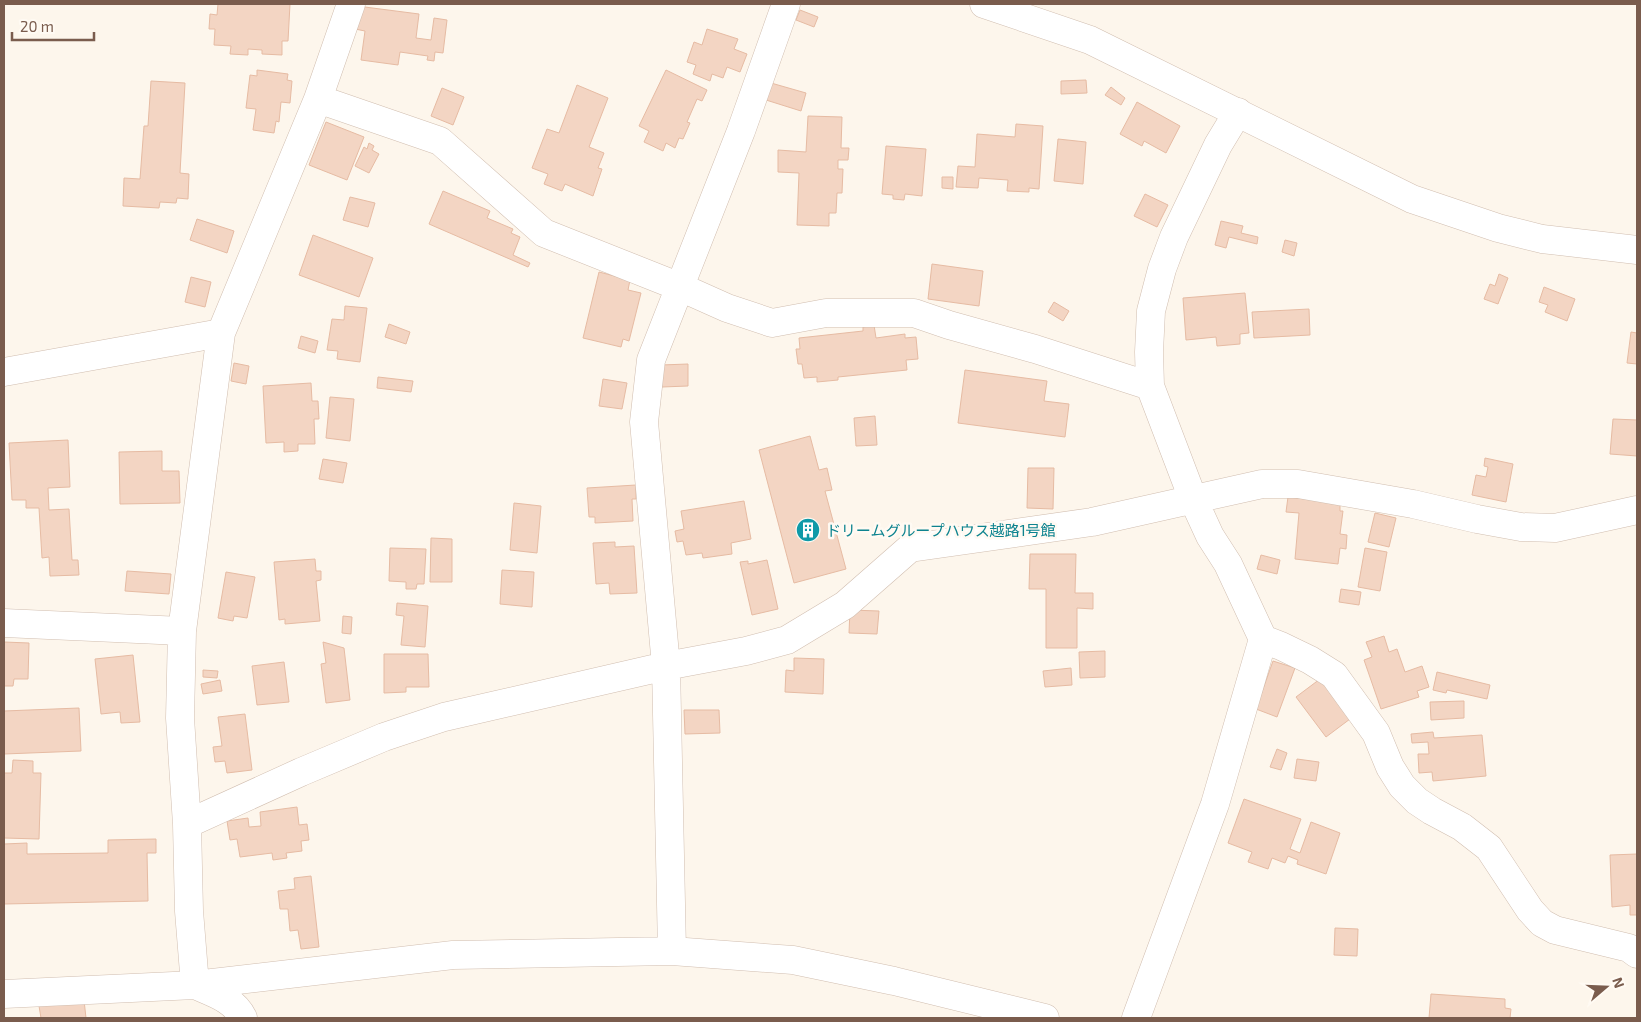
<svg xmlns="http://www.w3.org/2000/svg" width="1641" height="1022" font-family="'Exo 2','Noto Sans JP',sans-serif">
	<rect width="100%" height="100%" fill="#fdf6ec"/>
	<path fill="#f3d5c3" stroke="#e6bba3" d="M 218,4 L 290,4 L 288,41 L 282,41 L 282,55 L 262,54 L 262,50 L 248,49 L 248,55 L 230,54 L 231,46 L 214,45 L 215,29 L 209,29 L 210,14 L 217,15 Z
		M 357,6 L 419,14 L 416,38 L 431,40 L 434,18 L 447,20 L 443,53 L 435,52 L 434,61 L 427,60 L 428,56 L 400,52 L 398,65 L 361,60 L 365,31 L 355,29 Z
		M 800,10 L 818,17 L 814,27 L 796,20 Z
		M 707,29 L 738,39 L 734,49 L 747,54 L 740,72 L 727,67 L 723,78 L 712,74 L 710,81 L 693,74 L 696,65 L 687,62 L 694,42 L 702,45 Z
		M 257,70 L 288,74 L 287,80 L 292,81 L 290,103 L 281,102 L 279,122 L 276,121 L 274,133 L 253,130 L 256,109 L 246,108 L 250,75 L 257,76 Z
		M 666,70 L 707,90 L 702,101 L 697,99 L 687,122 L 690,123 L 683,139 L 679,138 L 675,148 L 666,143 L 663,151 L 644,142 L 649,131 L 639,126 Z
		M 1086,80 L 1087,93 L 1061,94 L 1061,81 Z
		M 151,81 L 185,83 L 180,173 L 189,174 L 188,199 L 177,198 L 176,203 L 160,202 L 159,208 L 123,206 L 124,178 L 140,179 L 144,126 L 148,126 Z
		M 771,83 L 806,93 L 801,111 L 766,100 Z
		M 577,85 L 608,98 L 589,147 L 604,153 L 598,168 L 602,169 L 593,196 L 565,184 L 562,191 L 544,184 L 548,174 L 532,168 L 547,129 L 559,133 Z
		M 1111,87 L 1125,98 L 1121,105 L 1105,95 Z
		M 442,88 L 464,97 L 453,125 L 431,116 Z
		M 1137,102 L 1180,126 L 1166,153 L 1144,141 L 1142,146 L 1120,134 Z
		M 808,116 L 842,117 L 841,148 L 849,148 L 848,160 L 838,160 L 838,169 L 843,169 L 842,193 L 837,193 L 836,213 L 829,213 L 829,226 L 797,225 L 799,173 L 778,172 L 778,150 L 806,152 Z
		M 326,122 L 364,137 L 347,180 L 309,165 Z
		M 1016,124 L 1043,126 L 1039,189 L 1029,188 L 1029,192 L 1007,191 L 1008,180 L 979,178 L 978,188 L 956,187 L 958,166 L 975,167 L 977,134 L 1015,137 Z
		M 1058,139 L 1086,142 L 1083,184 L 1054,181 Z
		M 369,143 L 374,146 L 372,150 L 379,154 L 369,173 L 355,166 L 364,147 L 367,149 Z
		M 886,146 L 926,149 L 922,196 L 905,194 L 904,200 L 893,199 L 893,195 L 882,194 Z
		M 942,177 L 953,177 L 953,189 L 942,188 Z
		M 443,191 L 490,211 L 487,218 L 513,229 L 511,233 L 520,237 L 513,255 L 530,263 L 528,267 L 429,224 Z
		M 1145,194 L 1168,205 L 1157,227 L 1134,216 Z
		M 350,197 L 375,203 L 368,227 L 343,220 Z
		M 197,219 L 234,231 L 227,253 L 190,240 Z
		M 1221,221 L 1243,226 L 1241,233 L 1258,237 L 1257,244 L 1229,237 L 1226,248 L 1215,245 Z
		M 313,235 L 373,258 L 359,297 L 299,275 Z
		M 1285,240 L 1297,243 L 1294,256 L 1282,252 Z
		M 932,264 L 983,271 L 979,306 L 928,299 Z
		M 599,272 L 630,280 L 628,290 L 641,293 L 629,341 L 623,339 L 621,347 L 583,338 Z
		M 1499,274 L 1508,278 L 1498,304 L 1484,299 L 1490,284 L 1495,286 Z
		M 191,277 L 211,282 L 205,307 L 185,302 Z
		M 1544,287 L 1575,299 L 1567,321 L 1545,312 L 1548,305 L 1539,302 Z
		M 1245,293 L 1249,333 L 1240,334 L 1240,344 L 1217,346 L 1216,337 L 1186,340 L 1183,298 Z
		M 1054,302 L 1069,311 L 1063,321 L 1048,312 Z
		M 345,306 L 367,308 L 360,362 L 337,359 L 338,351 L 327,350 L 332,319 L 344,320 Z
		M 1309,309 L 1310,335 L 1254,338 L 1252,312 Z
		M 389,324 L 410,332 L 406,344 L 385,337 Z
		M 874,325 L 876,338 L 905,334 L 905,338 L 916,337 L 918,359 L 906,360 L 907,370 L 838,377 L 838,380 L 817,382 L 817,377 L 804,378 L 802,364 L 798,364 L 796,349 L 800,349 L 799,338 L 863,331 L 863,327 Z
		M 1637,328 L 1637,364 L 1627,363 L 1631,332 L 1637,333 Z
		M 301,336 L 318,341 L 315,353 L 298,348 Z
		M 234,363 L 249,366 L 246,384 L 231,381 Z
		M 688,364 L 688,386 L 662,387 L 661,365 Z
		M 965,370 L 1047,381 L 1044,401 L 1069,404 L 1065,437 L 958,423 Z
		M 378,377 L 413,381 L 411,392 L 377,388 Z
		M 603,379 L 627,383 L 622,409 L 599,406 Z
		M 311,383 L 312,401 L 318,401 L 319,419 L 314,419 L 315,444 L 298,444 L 298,451 L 284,452 L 284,442 L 266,443 L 263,386 Z
		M 330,397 L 354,399 L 350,441 L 326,438 Z
		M 875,416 L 877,445 L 856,446 L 854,418 Z
		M 1613,419 L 1637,420 L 1637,456 L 1610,454 Z
		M 810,436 L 819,470 L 827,468 L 832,490 L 825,491 L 846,569 L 794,583 L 759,450 Z
		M 68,440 L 70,487 L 48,488 L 49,510 L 69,509 L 72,560 L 78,560 L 79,575 L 50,576 L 49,557 L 42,558 L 39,508 L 26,508 L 26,500 L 12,500 L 9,443 Z
		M 162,451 L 162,471 L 179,471 L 180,503 L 120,504 L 119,452 Z
		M 1485,458 L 1513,464 L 1506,502 L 1472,495 L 1476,475 L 1486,477 L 1488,467 L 1484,466 Z
		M 323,459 L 347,463 L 343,483 L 319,479 Z
		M 1028,468 L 1054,468 L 1053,509 L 1027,508 Z
		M 636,485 L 636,499 L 632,499 L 633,521 L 595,523 L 595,517 L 589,517 L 587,488 Z
		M 1307,492 L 1340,504 L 1340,511 L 1343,511 L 1340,534 L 1347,535 L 1346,549 L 1340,548 L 1338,564 L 1295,559 L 1299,513 L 1286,512 L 1288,497 L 1306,499 Z
		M 744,501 L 751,539 L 731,543 L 732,554 L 703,558 L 702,553 L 686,555 L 683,541 L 677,542 L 675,531 L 684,529 L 681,511 Z
		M 514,503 L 541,506 L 537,553 L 510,550 Z
		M 1375,513 L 1396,518 L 1389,547 L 1368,542 Z
		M 431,538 L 452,539 L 452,582 L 430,582 Z
		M 615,542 L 615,547 L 634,546 L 637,593 L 610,594 L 609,583 L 596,584 L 593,543 Z
		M 390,548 L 426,549 L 424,584 L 417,584 L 416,589 L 406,589 L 406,582 L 389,581 Z
		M 1365,548 L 1387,552 L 1380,591 L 1358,587 Z
		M 1030,554 L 1076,554 L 1075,593 L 1093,593 L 1093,609 L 1077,608 L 1077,648 L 1046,648 L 1046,589 L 1029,589 Z
		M 1261,555 L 1280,560 L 1277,574 L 1257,569 Z
		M 315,559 L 316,571 L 321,571 L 321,580 L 316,581 L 320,621 L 285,624 L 285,619 L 279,620 L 274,562 Z
		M 767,560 L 778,609 L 752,615 L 740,562 L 748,561 L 748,564 Z
		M 502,570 L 534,572 L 532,607 L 500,604 Z
		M 127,571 L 171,574 L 169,594 L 125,591 Z
		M 226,572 L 255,577 L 247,618 L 234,616 L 233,621 L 218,618 Z
		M 1341,589 L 1361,592 L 1359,605 L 1339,602 Z
		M 397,603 L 428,606 L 425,647 L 401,645 L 404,616 L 396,615 Z
		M 850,610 L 879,611 L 877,634 L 849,633 Z
		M 343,616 L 352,617 L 351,634 L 342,633 Z
		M 1384,636 L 1389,652 L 1397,649 L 1405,672 L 1422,666 L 1429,687 L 1417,691 L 1419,697 L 1381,709 L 1364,660 L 1372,657 L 1366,642 Z
		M 4,642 L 29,643 L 28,679 L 14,679 L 13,686 L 4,686 Z
		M 323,642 L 344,648 L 350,700 L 326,703 L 321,664 L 326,663 Z
		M 1105,651 L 1105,677 L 1080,678 L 1079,652 Z
		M 384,654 L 428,654 L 429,687 L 406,687 L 406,692 L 384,693 Z
		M 133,655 L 140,722 L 121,723 L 120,712 L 101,714 L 95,659 Z
		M 794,658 L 824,659 L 823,694 L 785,692 L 786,670 L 794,671 Z
		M 1273,661 L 1295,668 L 1277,717 L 1256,709 Z
		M 284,662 L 289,702 L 257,705 L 252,666 Z
		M 1071,668 L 1072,685 L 1045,687 L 1043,671 Z
		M 203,670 L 218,671 L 217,678 L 203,677 Z
		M 1437,672 L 1490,685 L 1487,699 L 1447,690 L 1446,693 L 1433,690 Z
		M 1320,679 L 1350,719 L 1326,737 L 1296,697 Z
		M 220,680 L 222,691 L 203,694 L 201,684 Z
		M 1464,701 L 1464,718 L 1431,720 L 1430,702 Z
		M 79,708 L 81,751 L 4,754 L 4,711 Z
		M 684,710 L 719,710 L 720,733 L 685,734 Z
		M 245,714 L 252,770 L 227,773 L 225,761 L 215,762 L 213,747 L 222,746 L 218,717 Z
		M 1433,732 L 1434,738 L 1482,735 L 1486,776 L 1433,781 L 1432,772 L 1419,773 L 1418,754 L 1429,754 L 1428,742 L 1412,743 L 1411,734 Z
		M 1277,749 L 1287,753 L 1281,770 L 1270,767 Z
		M 1297,759 L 1319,762 L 1316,781 L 1294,778 Z
		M 13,760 L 33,761 L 33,773 L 41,773 L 39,839 L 4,838 L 4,773 L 12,773 Z
		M 1244,799 L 1301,819 L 1290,849 L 1300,853 L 1311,822 L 1340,833 L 1326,874 L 1297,864 L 1298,860 L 1288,856 L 1285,863 L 1272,858 L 1268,869 L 1248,862 L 1252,852 L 1228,843 Z
		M 297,807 L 299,825 L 307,824 L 309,840 L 301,841 L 302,851 L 286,853 L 287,858 L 273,860 L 272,853 L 240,857 L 237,839 L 230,840 L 227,821 L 248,818 L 249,827 L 261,826 L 260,812 Z
		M 156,839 L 156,853 L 147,853 L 148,901 L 4,904 L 4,844 L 27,843 L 27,854 L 108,853 L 108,840 Z
		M 1637,854 L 1637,915 L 1630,915 L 1630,905 L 1612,907 L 1610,855 Z
		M 311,876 L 319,947 L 301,949 L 298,930 L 290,931 L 288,909 L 280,909 L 278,891 L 295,889 L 294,878 Z
		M 1335,928 L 1358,929 L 1357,956 L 1334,955 Z
		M 1431,994 L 1505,999 L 1505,1008 L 1511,1009 L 1510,1018 L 1429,1018 Z
		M 84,1000 L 86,1018 L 41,1018 L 39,1006 Z"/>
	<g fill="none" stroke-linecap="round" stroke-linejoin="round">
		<g stroke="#d1beb0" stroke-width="29">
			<path id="minor" d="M 318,99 L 440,141 L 544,233 L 680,287 L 727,308 L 772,323 L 826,313 L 914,313 L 949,325 L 1035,349 L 1150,386
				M 4,372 L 221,333
				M 4,623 L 182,631
				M 1263,639 L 1281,646 L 1310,660 L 1334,675 L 1376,733 L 1390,767 L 1402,786 L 1417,801 L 1432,811 L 1462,827 L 1489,848 L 1530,910 L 1542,923 L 1555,930 L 1629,948 L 1637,954
				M 187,824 L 301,772 L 384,737 L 444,717 L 666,666 L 746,651 L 787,640 L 845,605 L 910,548 L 1092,522 L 1262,484 L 1298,484 L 1413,504 L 1477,519 L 1521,527 L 1555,528 L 1637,510
				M 672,951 L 666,666 L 644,422 L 651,360 L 741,131 L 786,4
				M 195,985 L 189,911 L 187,824 L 180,718 L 182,631 L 221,333 L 318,99 L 351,4
				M 195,985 C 213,993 234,999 243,1018
				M 4,994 L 195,985 L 453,955 L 672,951 L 793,960 L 894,981 L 1045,1018
				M 1136,1018 L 1215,804 L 1263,639 L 1228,564 L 1210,536 L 1193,499 L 1150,386 L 1149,352 L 1151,311 L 1162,269 L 1174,237 L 1218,145 L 1238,112"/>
		</g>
		<g stroke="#d1beb0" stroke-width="29">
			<path id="tertiary" d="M 984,4 L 1090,40 L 1412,199 L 1498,228 L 1542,239 L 1637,250"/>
		</g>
		<use href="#minor" stroke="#fff" stroke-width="28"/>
		<use href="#tertiary" stroke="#fff" stroke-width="28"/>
	</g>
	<defs>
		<g id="building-disc" transform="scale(1.25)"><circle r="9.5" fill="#0f9aa8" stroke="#fffaf3"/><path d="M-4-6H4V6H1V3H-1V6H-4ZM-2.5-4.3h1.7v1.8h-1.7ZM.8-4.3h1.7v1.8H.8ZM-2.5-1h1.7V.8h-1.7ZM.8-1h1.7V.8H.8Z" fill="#fff"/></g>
	</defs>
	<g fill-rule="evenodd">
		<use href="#building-disc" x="808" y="530"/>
	</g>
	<g text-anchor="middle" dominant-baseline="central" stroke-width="5" stroke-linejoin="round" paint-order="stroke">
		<g font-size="15" fill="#0d838f" stroke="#fffaf3" text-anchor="start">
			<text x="826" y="530">ドリームグループハウス越路1号館</text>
		</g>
	</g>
	<rect width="1641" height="1022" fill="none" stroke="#7a5c4d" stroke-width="10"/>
	<g transform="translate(1606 987) rotate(71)" stroke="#fffaf3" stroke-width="4" paint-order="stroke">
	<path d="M0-4L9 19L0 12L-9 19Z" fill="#7a5c4d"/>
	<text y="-8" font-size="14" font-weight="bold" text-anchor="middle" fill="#7a5c4d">N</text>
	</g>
	<path d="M12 32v8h82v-8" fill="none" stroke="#7a5c4d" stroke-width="2.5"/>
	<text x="20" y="32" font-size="15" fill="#7a5c4d" stroke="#fffaf3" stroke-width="4" paint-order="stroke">20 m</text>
</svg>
